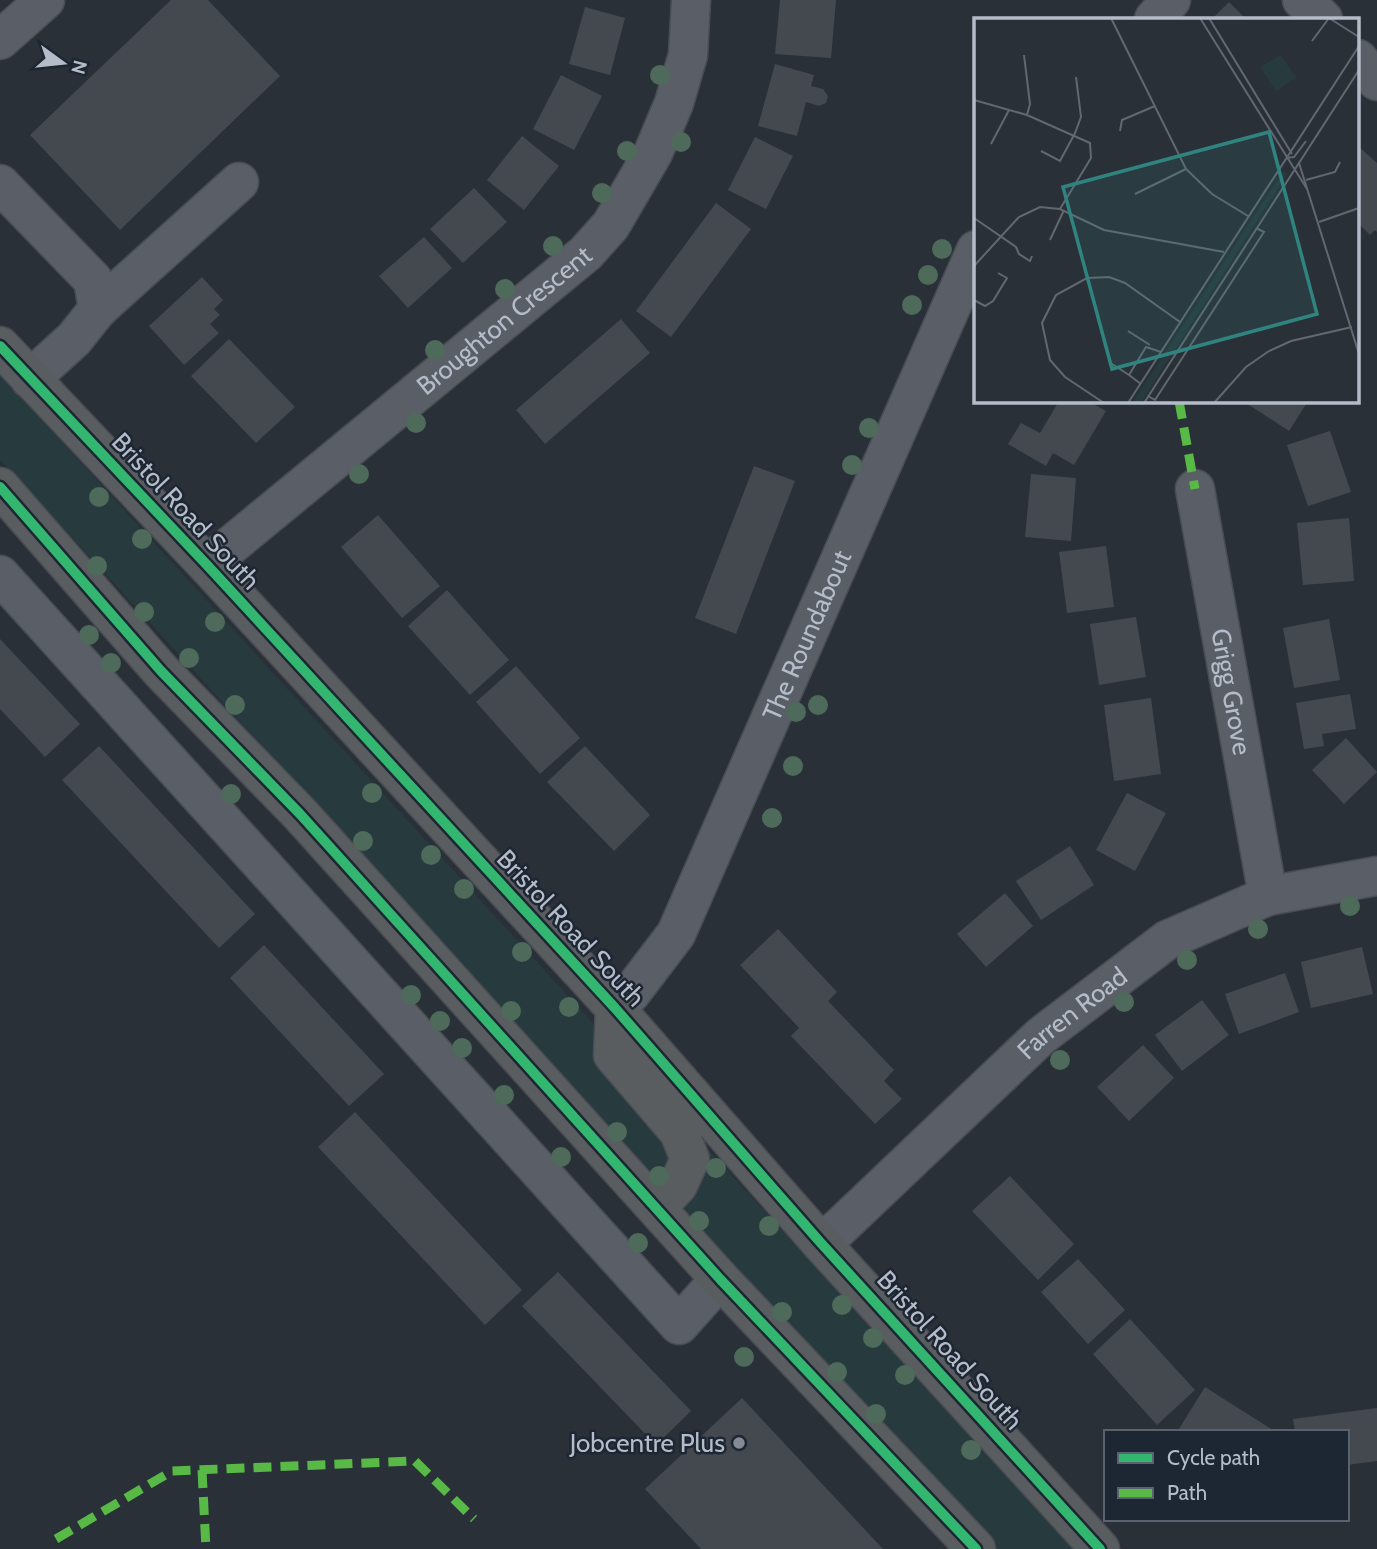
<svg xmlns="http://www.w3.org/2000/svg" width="1377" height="1549" font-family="Cabin,sans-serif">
	<rect width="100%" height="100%" fill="#2a3038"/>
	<path fill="#273a3e" d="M 0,374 L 1073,1549 L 996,1549 C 657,1192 335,820 0,460 Z"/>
	<path fill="#444950" d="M 171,0 L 208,0 L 280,76 L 120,230 L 30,135 Z
		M 780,0 L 836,0 L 831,58 L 775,54 Z
		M 1229,2 L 1246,19 L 1212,19 Z
		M 585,7 L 625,18 L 610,75 L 569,64 Z
		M 775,64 L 814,75 L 811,86 L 823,89 L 828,96 L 826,103 L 819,106 L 806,102 L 797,136 L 758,126 Z
		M 561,75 L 602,96 L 574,150 L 533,129 Z
		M 522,136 L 559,166 L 524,210 L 487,180 Z
		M 755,137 L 793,156 L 766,209 L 728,190 Z
		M 1358,146 L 1377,163 L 1377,232 L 1375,230 L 1370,235 L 1358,223 Z
		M 474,188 L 507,222 L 463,263 L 430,229 Z
		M 716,203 L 751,229 L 671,337 L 636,311 Z
		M 424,237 L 452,268 L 408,308 L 379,276 Z
		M 202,277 L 223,300 L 214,309 L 220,315 L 210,324 L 219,333 L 184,365 L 149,326 Z
		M 621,319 L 650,353 L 545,444 L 516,410 Z
		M 229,339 L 295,407 L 256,443 L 191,376 Z
		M 1059,401 L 1088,401 L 1106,411 L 1074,465 L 1053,453 L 1046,466 L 1008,444 L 1021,423 L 1040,433 Z
		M 1243,401 L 1308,401 L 1289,431 Z
		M 1330,431 L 1351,492 L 1308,506 L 1287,445 Z
		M 754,466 L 795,481 L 736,634 L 695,618 Z
		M 1031,474 L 1076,478 L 1071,541 L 1025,537 Z
		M 378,515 L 440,586 L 402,618 L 341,547 Z
		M 1349,518 L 1354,581 L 1303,585 L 1297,523 Z
		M 1106,546 L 1114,607 L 1067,613 L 1059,552 Z
		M 447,590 L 509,660 L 470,695 L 408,626 Z
		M 1136,617 L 1146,677 L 1099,685 L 1090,624 Z
		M 1329,619 L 1340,680 L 1294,688 L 1283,628 Z
		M 0,639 L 80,724 L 45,757 L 0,709 Z
		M 516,666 L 580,738 L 540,774 L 476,702 Z
		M 1350,694 L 1356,729 L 1322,734 L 1324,746 L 1304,749 L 1296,703 Z
		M 1151,698 L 1161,774 L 1114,781 L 1104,705 Z
		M 1346,738 L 1377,772 L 1344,804 L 1312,770 Z
		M 99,746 L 255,914 L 219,948 L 62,780 Z
		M 585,746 L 650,815 L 614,851 L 547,782 Z
		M 1127,793 L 1166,813 L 1135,871 L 1096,850 Z
		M 1070,846 L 1094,885 L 1041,920 L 1016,881 Z
		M 1005,893 L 1033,926 L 986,967 L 957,934 Z
		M 778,929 L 837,992 L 828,1001 L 894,1070 L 884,1081 L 902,1099 L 875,1124 L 791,1036 L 799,1028 L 740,965 Z
		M 264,945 L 384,1074 L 349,1106 L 230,978 Z
		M 1362,947 L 1373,994 L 1311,1008 L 1301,962 Z
		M 1285,973 L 1299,1012 L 1239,1034 L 1225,994 Z
		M 1202,1000 L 1229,1035 L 1182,1071 L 1155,1035 Z
		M 1143,1045 L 1174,1078 L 1129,1121 L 1097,1087 Z
		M 355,1112 L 522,1290 L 485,1325 L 318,1147 Z
		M 1010,1176 L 1074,1244 L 1038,1280 L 972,1211 Z
		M 1078,1259 L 1125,1310 L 1088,1344 L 1041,1292 Z
		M 558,1272 L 691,1411 L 656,1445 L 522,1306 Z
		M 1130,1319 L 1195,1390 L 1157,1425 L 1093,1354 Z
		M 1205,1387 L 1276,1432 L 1177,1432 Z
		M 742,1398 L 883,1549 L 701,1549 L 645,1489 Z
		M 1377,1408 L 1377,1461 L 1347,1465 L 1347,1432 L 1295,1432 L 1293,1419 Z"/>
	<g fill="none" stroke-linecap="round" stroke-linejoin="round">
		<g stroke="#484c53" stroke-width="41">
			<g id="minor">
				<path d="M 1302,0 L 1323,19"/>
				<path d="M 1154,19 L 1171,0"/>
				<path d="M 0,40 L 45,0"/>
				<path d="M 1358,59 L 1377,81"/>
				<path d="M 0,184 L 93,280 L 98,309 L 74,339 L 30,379"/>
				<path d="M 98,309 L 239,182"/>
				<path id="s1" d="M 1195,489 L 1268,896"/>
				<path id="s2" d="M 207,565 L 586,253 L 611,225 L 653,153 L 674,103 L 688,55 L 691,0"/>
				<path d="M 0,575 L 679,1325 L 720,1279"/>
				<path id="s3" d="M 615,1008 L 631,993 L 676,934 L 976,250"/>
				<path id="s4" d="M 820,1242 L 838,1229 L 1041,1036 L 1167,940 L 1268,896 L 1377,876"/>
			</g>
		</g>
		<g stroke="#474c53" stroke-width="41">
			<path id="highway" d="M 0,346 L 207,565 L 615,1008 L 820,1242 L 1100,1549
				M 0,487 L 161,671 L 300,814 L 720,1279 L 976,1549
				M 615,1008 L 613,1055 L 679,1132 L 690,1159 L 678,1185 L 656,1208"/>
		</g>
		<use href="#minor" stroke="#5a5e66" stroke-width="38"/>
		<use href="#highway" stroke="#5a5d60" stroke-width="38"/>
		<path stroke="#58b947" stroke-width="9" stroke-dasharray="18 9" stroke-linecap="butt" d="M 1179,401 L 1195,489
			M 202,1470 L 206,1549
			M 56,1539 L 172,1471 L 415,1461 L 474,1519"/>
		<g stroke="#1d2633" stroke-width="15">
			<path id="cycleway" d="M 0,346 L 207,565 L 615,1008 L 820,1242 L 1100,1549
				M 0,487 L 161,671 L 300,814 L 720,1279 L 976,1549"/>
		</g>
		<use href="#cycleway" stroke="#33b770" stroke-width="10"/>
	</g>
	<g fill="#4e6a5a">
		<circle cx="660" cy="75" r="10"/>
		<circle cx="681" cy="142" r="10"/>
		<circle cx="627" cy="151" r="10"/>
		<circle cx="602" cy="193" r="10"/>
		<circle cx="553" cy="246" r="10"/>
		<circle cx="942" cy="249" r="10"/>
		<circle cx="928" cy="275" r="10"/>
		<circle cx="505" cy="289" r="10"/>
		<circle cx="912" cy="305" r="10"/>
		<circle cx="435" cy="350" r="10"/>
		<circle cx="416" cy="423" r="10"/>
		<circle cx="869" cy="428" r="10"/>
		<circle cx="852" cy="465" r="10"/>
		<circle cx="359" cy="474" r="10"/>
		<circle cx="99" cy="497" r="10"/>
		<circle cx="142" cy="539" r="10"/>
		<circle cx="97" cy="566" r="10"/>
		<circle cx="144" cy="612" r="10"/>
		<circle cx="215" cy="622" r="10"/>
		<circle cx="89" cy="635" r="10"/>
		<circle cx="189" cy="658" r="10"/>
		<circle cx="111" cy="663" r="10"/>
		<circle cx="235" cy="705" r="10"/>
		<circle cx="818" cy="705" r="10"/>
		<circle cx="796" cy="712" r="10"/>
		<circle cx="793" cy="766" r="10"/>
		<circle cx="372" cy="793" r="10"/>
		<circle cx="231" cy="794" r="10"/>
		<circle cx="772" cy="818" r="10"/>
		<circle cx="363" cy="841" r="10"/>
		<circle cx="431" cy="855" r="10"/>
		<circle cx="464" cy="889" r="10"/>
		<circle cx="1350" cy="906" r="10"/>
		<circle cx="1258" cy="929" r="10"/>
		<circle cx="522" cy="952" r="10"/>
		<circle cx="1187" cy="960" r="10"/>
		<circle cx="411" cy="995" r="10"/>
		<circle cx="1124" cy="1002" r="10"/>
		<circle cx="569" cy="1007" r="10"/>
		<circle cx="511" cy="1011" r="10"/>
		<circle cx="440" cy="1021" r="10"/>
		<circle cx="462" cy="1048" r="10"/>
		<circle cx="1060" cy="1060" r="10"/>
		<circle cx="504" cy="1095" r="10"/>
		<circle cx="617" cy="1132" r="10"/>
		<circle cx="561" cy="1157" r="10"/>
		<circle cx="716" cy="1168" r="10"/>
		<circle cx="659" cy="1176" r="10"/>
		<circle cx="699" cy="1221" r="10"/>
		<circle cx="769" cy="1226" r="10"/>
		<circle cx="638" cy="1243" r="10"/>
		<circle cx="842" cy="1305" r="10"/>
		<circle cx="782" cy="1312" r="10"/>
		<circle cx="873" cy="1338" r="10"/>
		<circle cx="744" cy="1357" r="10"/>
		<circle cx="837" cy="1372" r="10"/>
		<circle cx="905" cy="1375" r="10"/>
		<circle cx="876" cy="1414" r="10"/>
		<circle cx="971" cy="1450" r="10"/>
	</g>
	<circle fill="#848b96" stroke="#1d2633" stroke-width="2.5" cx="739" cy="1443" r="7"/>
	<g text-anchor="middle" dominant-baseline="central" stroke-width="5" stroke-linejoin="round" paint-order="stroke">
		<g font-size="26" fill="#b4bcc9" stroke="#1d2633">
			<text stroke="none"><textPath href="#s2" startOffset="385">Broughton Crescent</textPath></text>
			<text transform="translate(186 511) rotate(47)">Bristol Road South</text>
			<text stroke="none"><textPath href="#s3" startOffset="422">The Roundabout</textPath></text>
			<text stroke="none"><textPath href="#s1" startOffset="206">Grigg Grove</textPath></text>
			<text transform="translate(571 928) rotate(47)">Bristol Road South</text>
			<text stroke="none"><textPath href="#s4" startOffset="341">Farren Road</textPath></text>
			<text transform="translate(950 1350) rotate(48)">Bristol Road South</text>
		</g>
		<g font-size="26" fill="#b4bcc9" stroke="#1d2633" text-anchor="end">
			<text x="725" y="1443">Jobcentre Plus</text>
		</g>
	</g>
	<g transform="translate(974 18)">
		<rect width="385" height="385" fill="#2a3038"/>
		<path d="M 307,37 L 322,60 L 302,73 L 286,49 ZM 310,152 L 313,156 L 167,385 L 158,385 Z" fill="#273a3e"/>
		<path fill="none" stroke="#616872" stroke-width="2" d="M 137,0 L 212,151 L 238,176 L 274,198M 226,0 L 333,171M 235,0 L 318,136M 355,0 L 385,19M 338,23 L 355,0M 50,37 L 56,86 L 53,97M 0,82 L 53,97 L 116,125 L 117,140 L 86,191M 146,113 L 148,102 L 181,88M 17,126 L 35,92M 67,133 L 86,143 L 101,115 L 107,99 L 102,59M 312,140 L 320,139 L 332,123M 325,145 L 385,336M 332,162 L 361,154 L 366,144M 161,176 L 212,151M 0,200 L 42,229 L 45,236 L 56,243 L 58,238M 345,204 L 385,190M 76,222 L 90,192M 0,248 L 45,199 L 66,189 L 86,191 L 130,212 L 250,234M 0,282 L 11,288 L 19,283 L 33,260 L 24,255M 154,313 L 176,327M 135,344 L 155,357M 167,366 L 155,357 L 172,329 L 187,334M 174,378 L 181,382 L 290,214 L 282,210M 130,385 L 91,359 L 76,342 L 68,305 L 82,277 L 113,260 L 135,259 L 151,265 L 206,304M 154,385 L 385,28M 170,385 L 385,52M 240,385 L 272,349 L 295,333 L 317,323 L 378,309"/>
		<path fill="#308480" fill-opacity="0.15" stroke="#308480" stroke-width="3.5" d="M 295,114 L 343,296 L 138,351 L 89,169 Z"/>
		<rect width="385" height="385" fill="none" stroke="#b4bcc9" stroke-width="3.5"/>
	</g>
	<rect x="1104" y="1430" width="245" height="91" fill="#1d2633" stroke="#59626f" stroke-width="2"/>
	<rect x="1118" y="1453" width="35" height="10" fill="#33b770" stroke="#59626f" stroke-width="2"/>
	<text x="1167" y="1465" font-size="21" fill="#b4bcc9">Cycle path</text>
	<rect x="1118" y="1488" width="35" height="10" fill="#58b947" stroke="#59626f" stroke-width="2"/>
	<text x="1167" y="1500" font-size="21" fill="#b4bcc9">Path</text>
	<g transform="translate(63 63) rotate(105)" stroke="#1d2633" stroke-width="5" paint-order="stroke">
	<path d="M0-5L12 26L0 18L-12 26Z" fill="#b4bcc9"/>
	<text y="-10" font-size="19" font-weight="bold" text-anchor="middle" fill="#b4bcc9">N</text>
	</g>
</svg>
